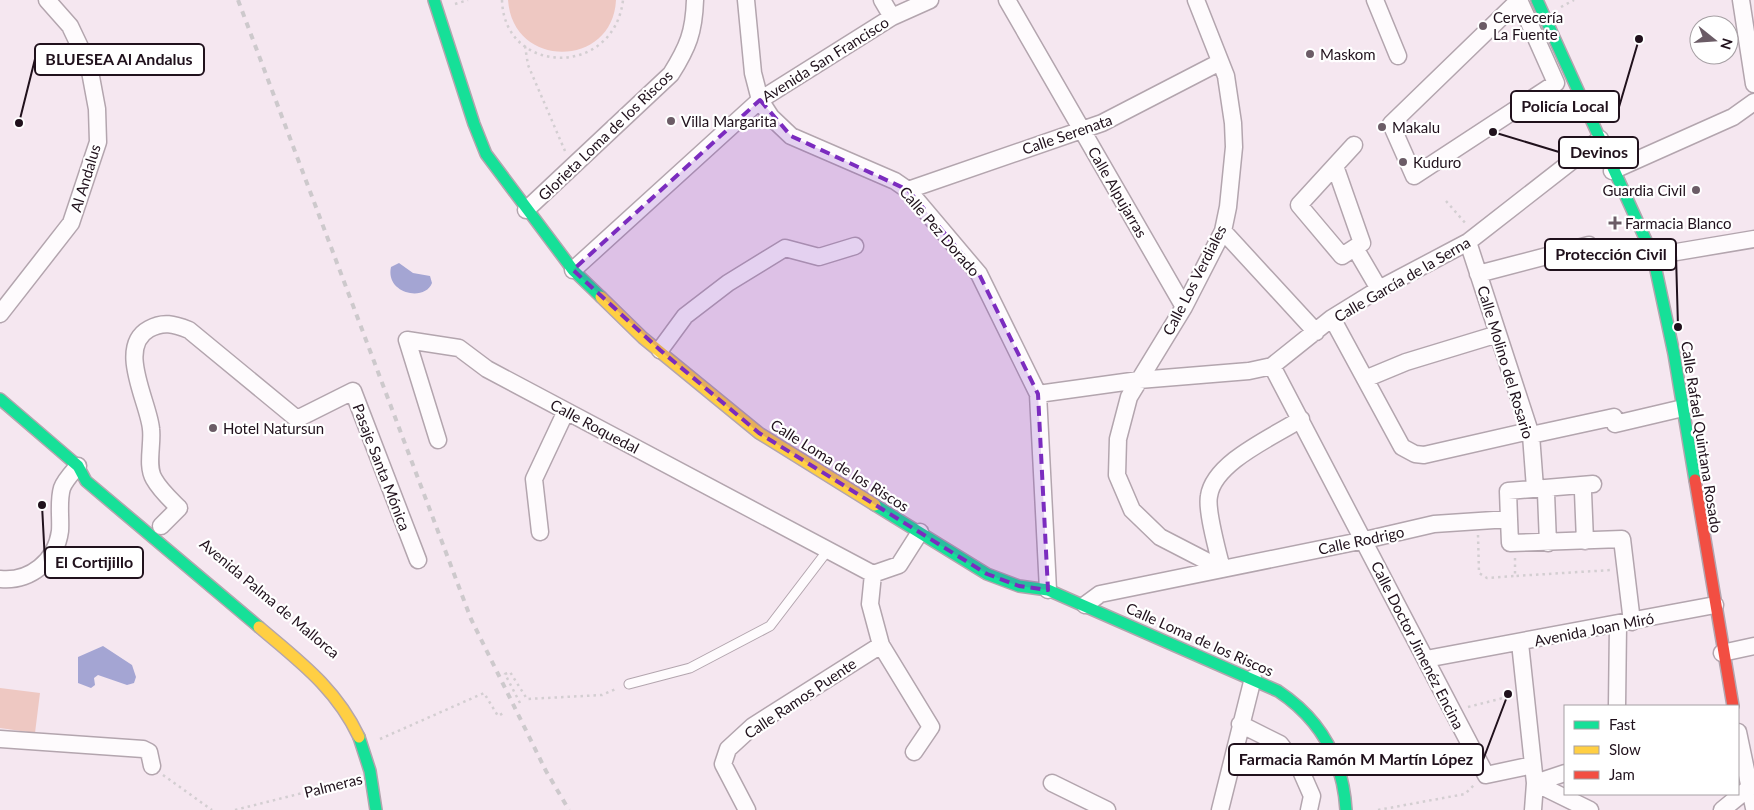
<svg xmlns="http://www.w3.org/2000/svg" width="1754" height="810" font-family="Lato,sans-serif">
	<rect width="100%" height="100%" fill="#f5e7f0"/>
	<path fill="#eec8c2" d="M 508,0 L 616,0 C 613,68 513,70 508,0 Z
		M 0,688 L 40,693 L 35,733 L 0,728 Z"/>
	<path fill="#a4a5d3" d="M 399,263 L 413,273 L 430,276 L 432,283 C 425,302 385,294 391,267 Z
		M 103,646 L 132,665 L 136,677 L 134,683 L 127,685 L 98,675 L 94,678 L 95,685 L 91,688 L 78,683 L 78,657 Z"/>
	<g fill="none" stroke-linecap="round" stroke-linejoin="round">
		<g stroke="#b3a5ae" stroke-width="11">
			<path id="lane" d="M 629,684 L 690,668 L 770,626 L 828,550"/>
		</g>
		<g stroke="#b3a5ae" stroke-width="19">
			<path id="street" d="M 746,0 L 753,73 L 760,100 L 771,117 L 791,136 L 895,181 L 908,190 L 979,274 L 1038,394 L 1048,590
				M 882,0 L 892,17
				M 1007,0 L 1184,307
				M 1196,0 L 1226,76 L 1233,123 L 1234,147 L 1228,207 L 1223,231 L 1184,307 L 1129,397 L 1118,439 L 1117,475 L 1132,510 L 1160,537 L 1222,569
				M 1375,0 L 1398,56
				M 1519,0 L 1556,83 L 1414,176 L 1391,124 Z
				M 1741,0 L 1754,84
				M 1335,166 L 1362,243 L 1342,256 L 1299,205 L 1354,145
				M 1612,171 L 1733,117 L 1754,102
				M 908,190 L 1102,123 L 1220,62
				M 526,210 L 671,74 C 688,47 694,32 695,0
				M 1223,231 L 1316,332
				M 1468,242 L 1531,435 L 1535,488
				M 1355,248 L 1379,289
				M 1653,256 L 1754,239
				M 573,270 L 760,100 L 892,17 L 930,0
				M 1478,274 L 1589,245
				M 0,314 L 71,223 L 98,142 L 97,109 L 89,66 L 70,26 L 47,0
				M 1332,318 L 1402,447 L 1415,454 L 1424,455 L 1529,431
				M 660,350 L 685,316 L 728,283 L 785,248 L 819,257 L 855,246
				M 1272,366 L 1486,775 L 1533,765
				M 1365,379 L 1406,362 L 1498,334
				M 1038,394 L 1139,380 L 1249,371 L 1272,366 L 1332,318 L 1379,289 L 1468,242 L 1600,139
				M 1615,424 L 1683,408
				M 1531,435 L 1614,417
				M 438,440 L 407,340 L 459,348 L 487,369 L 873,574
				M 1583,492 L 1585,541
				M 1546,493 L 1548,543
				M 1509,519 L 1508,491 L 1593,484
				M 161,526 L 179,508 C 170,499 160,490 154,479 C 146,466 153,444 151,429 C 149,403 116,347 149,329 C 163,321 174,324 189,330 L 297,419 L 353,391 L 418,560
				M 540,532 L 534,479 L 566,411
				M 1222,569 C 1218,553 1206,510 1209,496 C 1214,462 1273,437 1301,419
				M 0,579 C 30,582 56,561 60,531 C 61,518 58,501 62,488 C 65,480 72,473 78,466
				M 1085,605 L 1100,594 L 1365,540 L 1434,524 L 1509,519 L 1510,543 L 1622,539 L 1632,622
				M 1520,643 L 1535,783 L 1533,810
				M 881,645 L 931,727 L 914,752
				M 1722,653 L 1754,646
				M 1426,659 L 1715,605
				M 1617,706 L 1618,625
				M 1240,724 L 1280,744 L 1301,771 L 1312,796 L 1309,810
				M 1738,732 L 1754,808
				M 0,739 L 143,749 L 149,752 L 152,766
				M 1052,783 L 1107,810
				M 1535,783 L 1590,810
				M 1535,783 L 1565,773
				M 747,810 L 723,764 L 728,749 L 753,726 L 881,645 L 870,604 L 873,574 L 899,565 L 920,532
				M 1220,810 L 1253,678
				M 1722,810 L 1749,788"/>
		</g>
		<g stroke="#b3a5ae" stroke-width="14">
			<path id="fast" d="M 434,0 L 474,124 L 486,154 L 573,270 L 601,297
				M 1537,0 L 1653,256 L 1674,354 L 1695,480
				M 0,399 L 78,466 L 86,481 L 259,627
				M 875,505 L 987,574 L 1019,586 L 1048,590 L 1278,691 C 1320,719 1343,759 1346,810
				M 359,737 L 370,771 L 376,810"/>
		</g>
		<g stroke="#b3a5ae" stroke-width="14">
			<path id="slow" d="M 601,297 L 643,338 L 759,433 L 875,505
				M 259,627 C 299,661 336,688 359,737"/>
		</g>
		<g stroke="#b3a5ae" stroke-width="14">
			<path id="jam" d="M 1695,480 L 1733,706"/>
		</g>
		<path stroke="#d3ced1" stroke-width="2.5" stroke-dasharray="2.5 4" stroke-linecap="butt" d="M 502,0 C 504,76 614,78 623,0
			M 455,4 L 468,0
			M 1561,7 L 1574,0
			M 525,46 L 528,65 L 565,151
			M 1446,201 L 1467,225
			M 1478,535 L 1479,573 L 1487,578 L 1515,576
			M 1515,558 L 1515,576 L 1611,570
			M 520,703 L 505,674 L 510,672 L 527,699 L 602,695 L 618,688
			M 1468,707 L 1511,696
			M 380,739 L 484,693 L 498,716 L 505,712
			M 163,775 L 212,810
			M 235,810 L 354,780
			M 1378,810 L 1465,794 L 1474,785"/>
		<use href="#lane" stroke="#fefbfd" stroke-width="9"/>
		<use href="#street" stroke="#fefbfd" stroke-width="16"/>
		<use href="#fast" stroke="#16e098" stroke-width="11"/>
		<use href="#slow" stroke="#ffcf43" stroke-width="11"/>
		<use href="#jam" stroke="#f24e42" stroke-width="11"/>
		<path stroke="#cdc9cc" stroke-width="4" stroke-dasharray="6 6" stroke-linecap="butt" d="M 238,0 L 471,619 L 546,771 L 569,810"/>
	</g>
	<path fill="#7b2cbf" fill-opacity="0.2" stroke="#7b2cbf" stroke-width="4" stroke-dasharray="10 6" stroke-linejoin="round" d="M 760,100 L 791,136 L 908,190 L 979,274 L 1038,394 L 1048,590 L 1019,586 L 987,574 L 759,433 L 660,350 L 573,270 Z"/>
	<g fill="#6b5c66" stroke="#fff" stroke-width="2">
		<circle cx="1483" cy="26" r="5"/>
		<circle cx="1310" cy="54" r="5"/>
		<circle cx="671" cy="121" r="5"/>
		<circle cx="1382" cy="127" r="5"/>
		<circle cx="1403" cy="162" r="5"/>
		<circle cx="1696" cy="190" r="5"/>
		<path d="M1612.5 215.5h5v5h5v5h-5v5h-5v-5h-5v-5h5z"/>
		<circle cx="213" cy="428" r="5"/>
	</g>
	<g text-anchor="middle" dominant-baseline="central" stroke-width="4.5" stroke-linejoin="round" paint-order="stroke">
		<g font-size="15" fill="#20111c" stroke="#fff" text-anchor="start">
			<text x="1493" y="17">Cervecería<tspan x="1493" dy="17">La Fuente</tspan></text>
			<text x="1320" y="54">Maskom</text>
			<text x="681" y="121">Villa Margarita</text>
			<text x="1392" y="127">Makalu</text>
			<text x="1413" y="162">Kuduro</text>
			<text x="1686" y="190" text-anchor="end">Guardia Civil</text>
			<text x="1625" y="223">Farmacia Blanco</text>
			<text x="223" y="428">Hotel Natursun</text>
		</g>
		<g font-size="15" fill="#20111c" stroke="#fff">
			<text transform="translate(825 59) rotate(-32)">Avenida San Francisco</text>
			<text transform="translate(1067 134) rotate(-19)">Calle Serenata</text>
			<text transform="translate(605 135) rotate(-44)">Glorieta Loma de los Riscos</text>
			<text transform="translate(85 178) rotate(-73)">Al Andalus</text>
			<text transform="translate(1118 192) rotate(60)">Calle Alpujarras</text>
			<text transform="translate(940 231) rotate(49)">Calle Pez Dorado</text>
			<text transform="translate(1402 279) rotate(-30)">Calle García de la Serna</text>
			<text transform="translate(1194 280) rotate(-63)">Calle Los Verdiales</text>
			<text transform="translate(1506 362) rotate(73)">Calle Molino del Rosario</text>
			<text transform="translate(595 426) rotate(28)">Calle Roquedal</text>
			<text transform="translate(1702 437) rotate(81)">Calle Rafael Quintana Rosado</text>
			<text transform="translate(840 465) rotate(32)">Calle Loma de los Riscos</text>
			<text transform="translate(382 467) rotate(69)">Pasaje Santa Mónica</text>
			<text transform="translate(1361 540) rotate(-12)">Calle Rodrigo</text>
			<text transform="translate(270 598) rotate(40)">Avenida Palma de Mallorca</text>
			<text transform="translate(1594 629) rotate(-11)">Avenida Joan Miró</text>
			<text transform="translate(1200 639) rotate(24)">Calle Loma de los Riscos</text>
			<text transform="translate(1418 645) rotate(63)">Calle Doctor Jimenéz Encina</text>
			<text transform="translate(800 698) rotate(-34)">Calle Ramos Puente</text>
			<text transform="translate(333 785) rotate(-14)">Palmeras</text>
		</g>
	</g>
	<path fill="none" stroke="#20111c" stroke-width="2" d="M19 123L35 59M1639 39L1619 107M1493 132L1559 152M1678 327L1676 255M42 505L45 562M1508 694L1483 760"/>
	<g fill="#20111c" stroke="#fff" stroke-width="2">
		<circle cx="19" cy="123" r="5"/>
		<circle cx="1639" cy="39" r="5"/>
		<circle cx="1493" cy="132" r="5"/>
		<circle cx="1678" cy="327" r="5"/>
		<circle cx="42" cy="505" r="5"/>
		<circle cx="1508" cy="694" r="5"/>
	</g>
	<g fill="#fff" stroke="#20111c" stroke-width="2">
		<rect x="35" y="44" width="169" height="31" rx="5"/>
		<rect x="1511" y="91" width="108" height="31" rx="5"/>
		<rect x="1559" y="137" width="79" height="31" rx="5"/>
		<rect x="1545" y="239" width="131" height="31" rx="5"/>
		<rect x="45" y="547" width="98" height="31" rx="5"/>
		<rect x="1229" y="744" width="254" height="31" rx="5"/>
	</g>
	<g font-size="16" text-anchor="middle" font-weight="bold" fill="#20111c">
		<text x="119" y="65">BLUESEA Al Andalus</text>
		<text x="1565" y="112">Policía Local</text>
		<text x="1599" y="158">Devinos</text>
		<text x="1611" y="260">Protección Civil</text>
		<text x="94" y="568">El Cortijillo</text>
		<text x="1356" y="765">Farmacia Ramón M Martín López</text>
	</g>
	<rect x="1564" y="705" width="175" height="90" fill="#ffffff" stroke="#a6a0a4"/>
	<rect x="1574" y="721" width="25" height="8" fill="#16e098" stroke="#a6a0a4"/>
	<text x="1609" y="730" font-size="15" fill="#20111c">Fast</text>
	<rect x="1574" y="746" width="25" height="8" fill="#ffcf43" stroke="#a6a0a4"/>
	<text x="1609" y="755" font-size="15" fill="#20111c">Slow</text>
	<rect x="1574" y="771" width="25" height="8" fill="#f24e42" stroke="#a6a0a4"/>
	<text x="1609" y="780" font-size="15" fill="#20111c">Jam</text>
	<g transform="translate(1714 40) rotate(107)"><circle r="24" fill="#ffffff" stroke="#a6a0a4"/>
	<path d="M0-4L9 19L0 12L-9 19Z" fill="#6b5c66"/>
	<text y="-8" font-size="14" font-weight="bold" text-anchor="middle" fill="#20111c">N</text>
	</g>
</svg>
